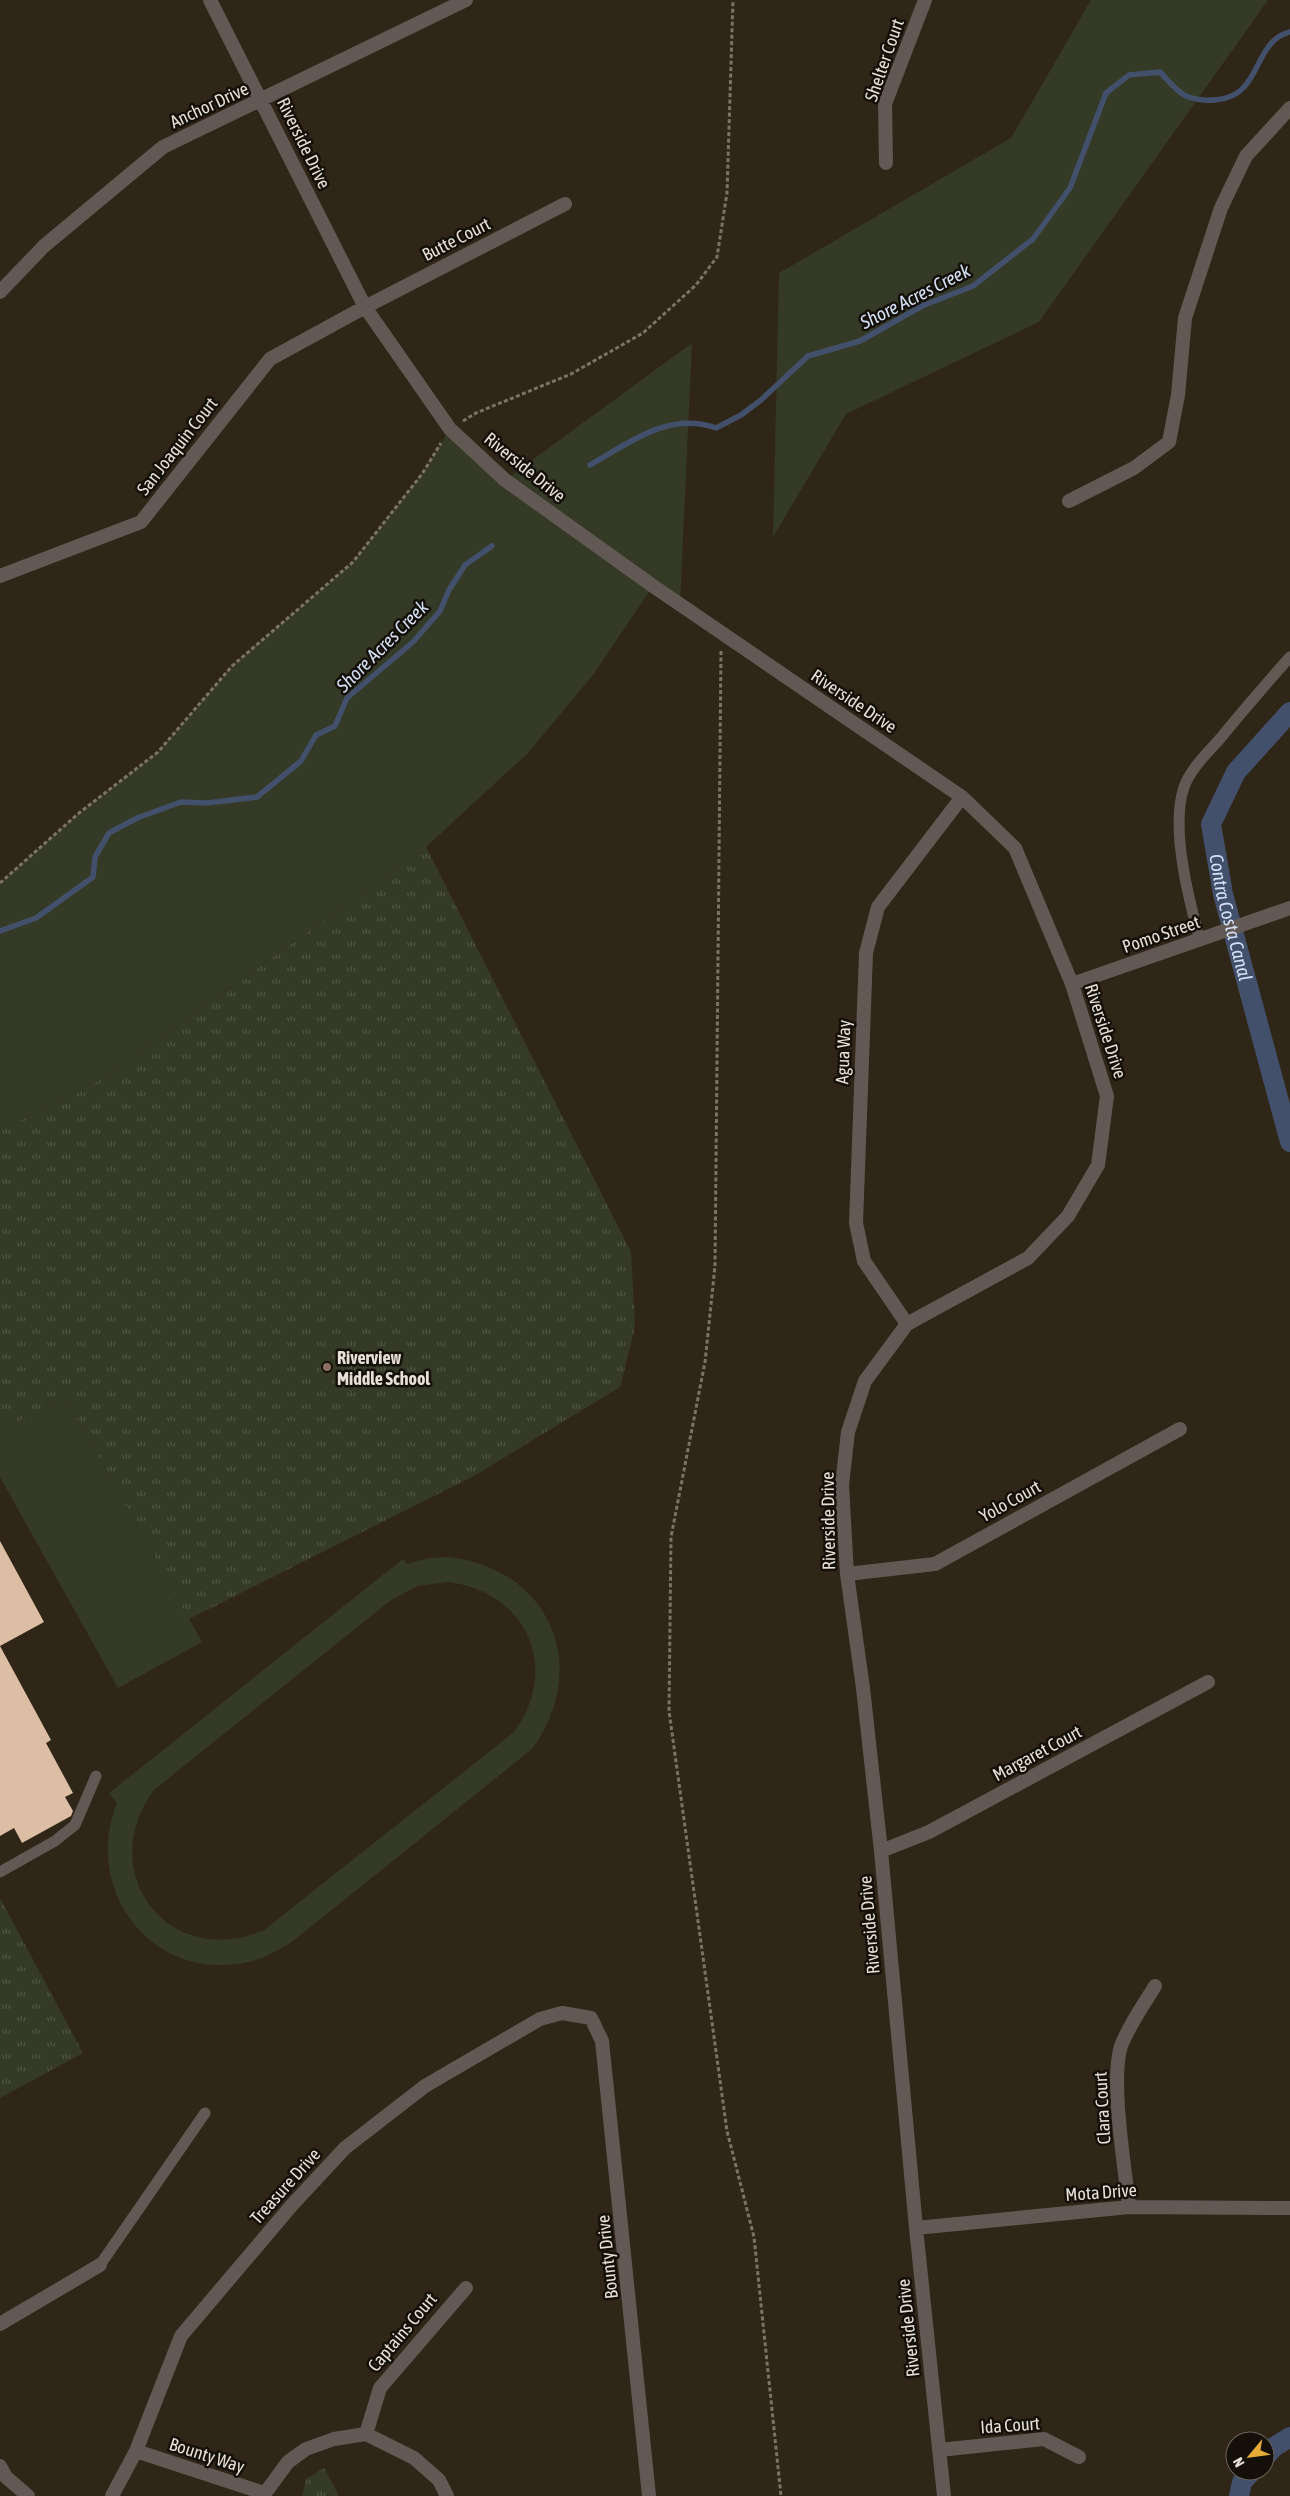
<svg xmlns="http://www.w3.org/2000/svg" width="1290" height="2496" font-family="'Asap Condensed',sans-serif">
	<defs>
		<pattern id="park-tufts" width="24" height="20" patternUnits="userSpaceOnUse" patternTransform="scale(1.25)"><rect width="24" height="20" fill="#343a25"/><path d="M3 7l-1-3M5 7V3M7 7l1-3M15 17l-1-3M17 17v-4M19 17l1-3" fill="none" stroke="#515644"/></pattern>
	</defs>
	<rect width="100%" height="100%" fill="#302617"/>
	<path fill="#343a25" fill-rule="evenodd" d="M 1091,0 L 1268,0 L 1039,322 L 846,414 L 773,537 L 779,273 L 1011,138 Z
		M 692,343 L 680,605 L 653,586 L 593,675 L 528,753 L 426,847 L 104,1078 L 0,1131 L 0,883 L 79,813 L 158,752 L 232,666 L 353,562 L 422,474 L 450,429 L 505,480 Z
		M 65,1396 L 202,1642 L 118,1688 L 0,1477 L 0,1432 Z
		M 448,1557 C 550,1568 592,1667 532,1749 L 293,1941 C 276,1952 258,1962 237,1964 C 147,1976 83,1886 117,1803 L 109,1793 L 403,1559 L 407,1564 L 428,1558 ZM 448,1582 C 526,1591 561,1668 514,1732 L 264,1930 C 170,1971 93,1873 154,1790 L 390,1601 L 417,1586 Z"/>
	<path fill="url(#park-tufts)" d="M 426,847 L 631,1252 L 635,1327 L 620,1387 L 474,1476 L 189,1619 L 65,1396 L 0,1432 L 0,1131 L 104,1078 Z
		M 0,1898 L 83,2053 L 0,2098 Z
		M 324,2468 L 339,2496 L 302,2496 L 306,2479 Z"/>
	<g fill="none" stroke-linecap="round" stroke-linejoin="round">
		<path stroke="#42506c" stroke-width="5.5" d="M 590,465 C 629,443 669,411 716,428 L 741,415 L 761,400 L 808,356 L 860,341 L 922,306 L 973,286 L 1033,239 L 1070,188 L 1106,93 L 1129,75 L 1160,72 C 1167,79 1177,92 1186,96 C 1204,103 1231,102 1244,87 C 1260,70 1263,38 1290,32
			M 0,931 L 36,918 L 93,877 L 95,857 L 109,833 L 137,818 L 181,802 L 207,803 L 257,797 L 301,761 L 316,735 L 335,726 L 347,698 L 413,642 L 440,611 L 449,590 L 465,565 L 492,546"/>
		<g stroke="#42506c" stroke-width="20">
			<path id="s1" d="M 1290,712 L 1236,772 L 1211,824 L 1223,894 L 1290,1142"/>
			<path d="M 1265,2457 L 1274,2447 L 1290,2437"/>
			<path d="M 1239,2496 L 1242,2482 L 1252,2471"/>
		</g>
	</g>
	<path fill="#dbbea4" d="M 0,1541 L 44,1622 L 0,1646 L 51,1740 L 46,1743 L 73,1793 L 65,1797 L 73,1811 L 71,1816 L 22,1843 L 14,1828 L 0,1836 Z"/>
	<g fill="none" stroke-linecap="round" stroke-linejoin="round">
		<path stroke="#7c7366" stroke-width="3" stroke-dasharray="4 2.5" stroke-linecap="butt" d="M 463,421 L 476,413 L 571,374 L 643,333 L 696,285 L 717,257 L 727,193 L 733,0
			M 721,651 L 715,1266 L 705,1362 L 671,1537 L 669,1711 L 727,2131 L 754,2237 L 781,2496
			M 0,883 L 79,813 L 158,752 L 232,666 L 353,562 L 422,474 L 441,443"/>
		<path stroke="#625955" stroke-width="11" d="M 1200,941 C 1189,900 1170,828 1184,787 C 1190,770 1206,754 1218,741 C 1241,713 1265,685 1290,657
			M 0,1872 L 55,1841 L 75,1825 L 96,1776
			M 100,2265 L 205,2113"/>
		<path stroke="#625955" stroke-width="14" d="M 210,0 L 365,307 L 450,429 L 505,480 L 653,586 L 962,797 L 1015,848 L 1072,984 L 1107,1096 L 1098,1165 L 1068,1216 L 1028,1258 L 907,1324 L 865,1381 L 848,1432 L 842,1485 L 847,1574 L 863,1688 L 881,1851 L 916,2228 L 944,2496
			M 886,163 L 885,104 L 925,0
			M 0,292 L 44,246 L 163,147 L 466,0
			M 1069,501 L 1134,468 L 1169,442 L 1178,395 L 1185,318 L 1221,208 L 1246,156 L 1290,108
			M 0,576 L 141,522 L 270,359 L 365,307 L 565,204
			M 1072,984 L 1290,908
			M 907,1324 L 864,1261 L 856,1223 L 866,953 L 878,907 L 962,797
			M 847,1574 L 935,1564 L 1180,1429
			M 881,1851 L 929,1832 L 1208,1682
			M 1129,2207 C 1125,2168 1110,2081 1121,2046 C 1129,2025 1143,2006 1155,1986
			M 916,2228 L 1129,2207 L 1290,2208
			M 0,2324 L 100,2265
			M 366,2434 L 380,2388 L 466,2288
			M 939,2450 L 1044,2439 L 1079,2457
			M 136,2451 L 264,2493
			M 0,2466 L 6,2477 L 28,2496
			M 112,2496 L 136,2451 L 181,2336 L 292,2205 L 345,2148 L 425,2086 L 540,2019 L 562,2013 L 591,2018 L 602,2041 L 649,2496
			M 263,2496 L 288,2462 L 306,2449 L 334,2439 L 366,2434 L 414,2458 L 439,2480 L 447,2496"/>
	</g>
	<circle fill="#8d6e63" stroke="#141009" stroke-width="2" cx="327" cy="1367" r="5"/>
	<g text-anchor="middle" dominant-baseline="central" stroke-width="5" stroke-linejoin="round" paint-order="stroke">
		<g font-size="18" fill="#e7e0d7" stroke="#141009">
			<text transform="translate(884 60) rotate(-71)">Shelter Court</text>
			<text transform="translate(209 105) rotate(-25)">Anchor Drive</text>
			<text transform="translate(304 143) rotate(64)">Riverside Drive</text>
			<text transform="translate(456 239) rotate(-27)">Butte Court</text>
			<text transform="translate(177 446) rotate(-52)">San Joaquin Court</text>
			<text transform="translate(525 467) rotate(39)">Riverside Drive</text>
			<text transform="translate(854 701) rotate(34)">Riverside Drive</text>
			<text transform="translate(1161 934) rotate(-19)">Pomo Street</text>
			<text transform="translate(1106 1031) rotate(72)">Riverside Drive</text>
			<text transform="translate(843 1052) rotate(-88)">Agua Way</text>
			<text transform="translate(1010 1501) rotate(-29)">Yolo Court</text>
			<text transform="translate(828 1521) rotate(-91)">Riverside Drive</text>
			<text transform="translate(1037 1753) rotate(-28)">Margaret Court</text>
			<text transform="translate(869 1925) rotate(-95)">Riverside Drive</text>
			<text transform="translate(1102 2108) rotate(-93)">Clara Court</text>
			<text transform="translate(285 2186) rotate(-48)">Treasure Drive</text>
			<text transform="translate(1101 2192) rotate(-4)">Mota Drive</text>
			<text transform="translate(607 2257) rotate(-96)">Bounty Drive</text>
			<text transform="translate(908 2328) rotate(-96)">Riverside Drive</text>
			<text transform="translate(402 2332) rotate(-50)">Captains Court</text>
			<text transform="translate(1010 2425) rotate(-4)">Ida Court</text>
			<text transform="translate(207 2455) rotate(18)">Bounty Way</text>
		</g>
		<g font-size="18" font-weight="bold" fill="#e7e0d7" stroke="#141009" text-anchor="start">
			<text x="337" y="1357">Riverview<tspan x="337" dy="21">Middle School</tspan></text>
		</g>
		<g font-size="19" font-style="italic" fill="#d5e1f6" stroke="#141009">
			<text transform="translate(915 296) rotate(-27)">Shore Acres Creek</text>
			<text transform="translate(382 646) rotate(-45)">Shore Acres Creek</text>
			<text stroke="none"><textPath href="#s1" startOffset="234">Contra Costa Canal</textPath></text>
		</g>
	</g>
	<g transform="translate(1250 2456) rotate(241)"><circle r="24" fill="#141009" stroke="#68635b"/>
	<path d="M0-4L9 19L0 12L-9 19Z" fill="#e8ab37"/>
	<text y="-8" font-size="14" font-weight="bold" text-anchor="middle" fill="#e7e0d7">N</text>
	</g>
</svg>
